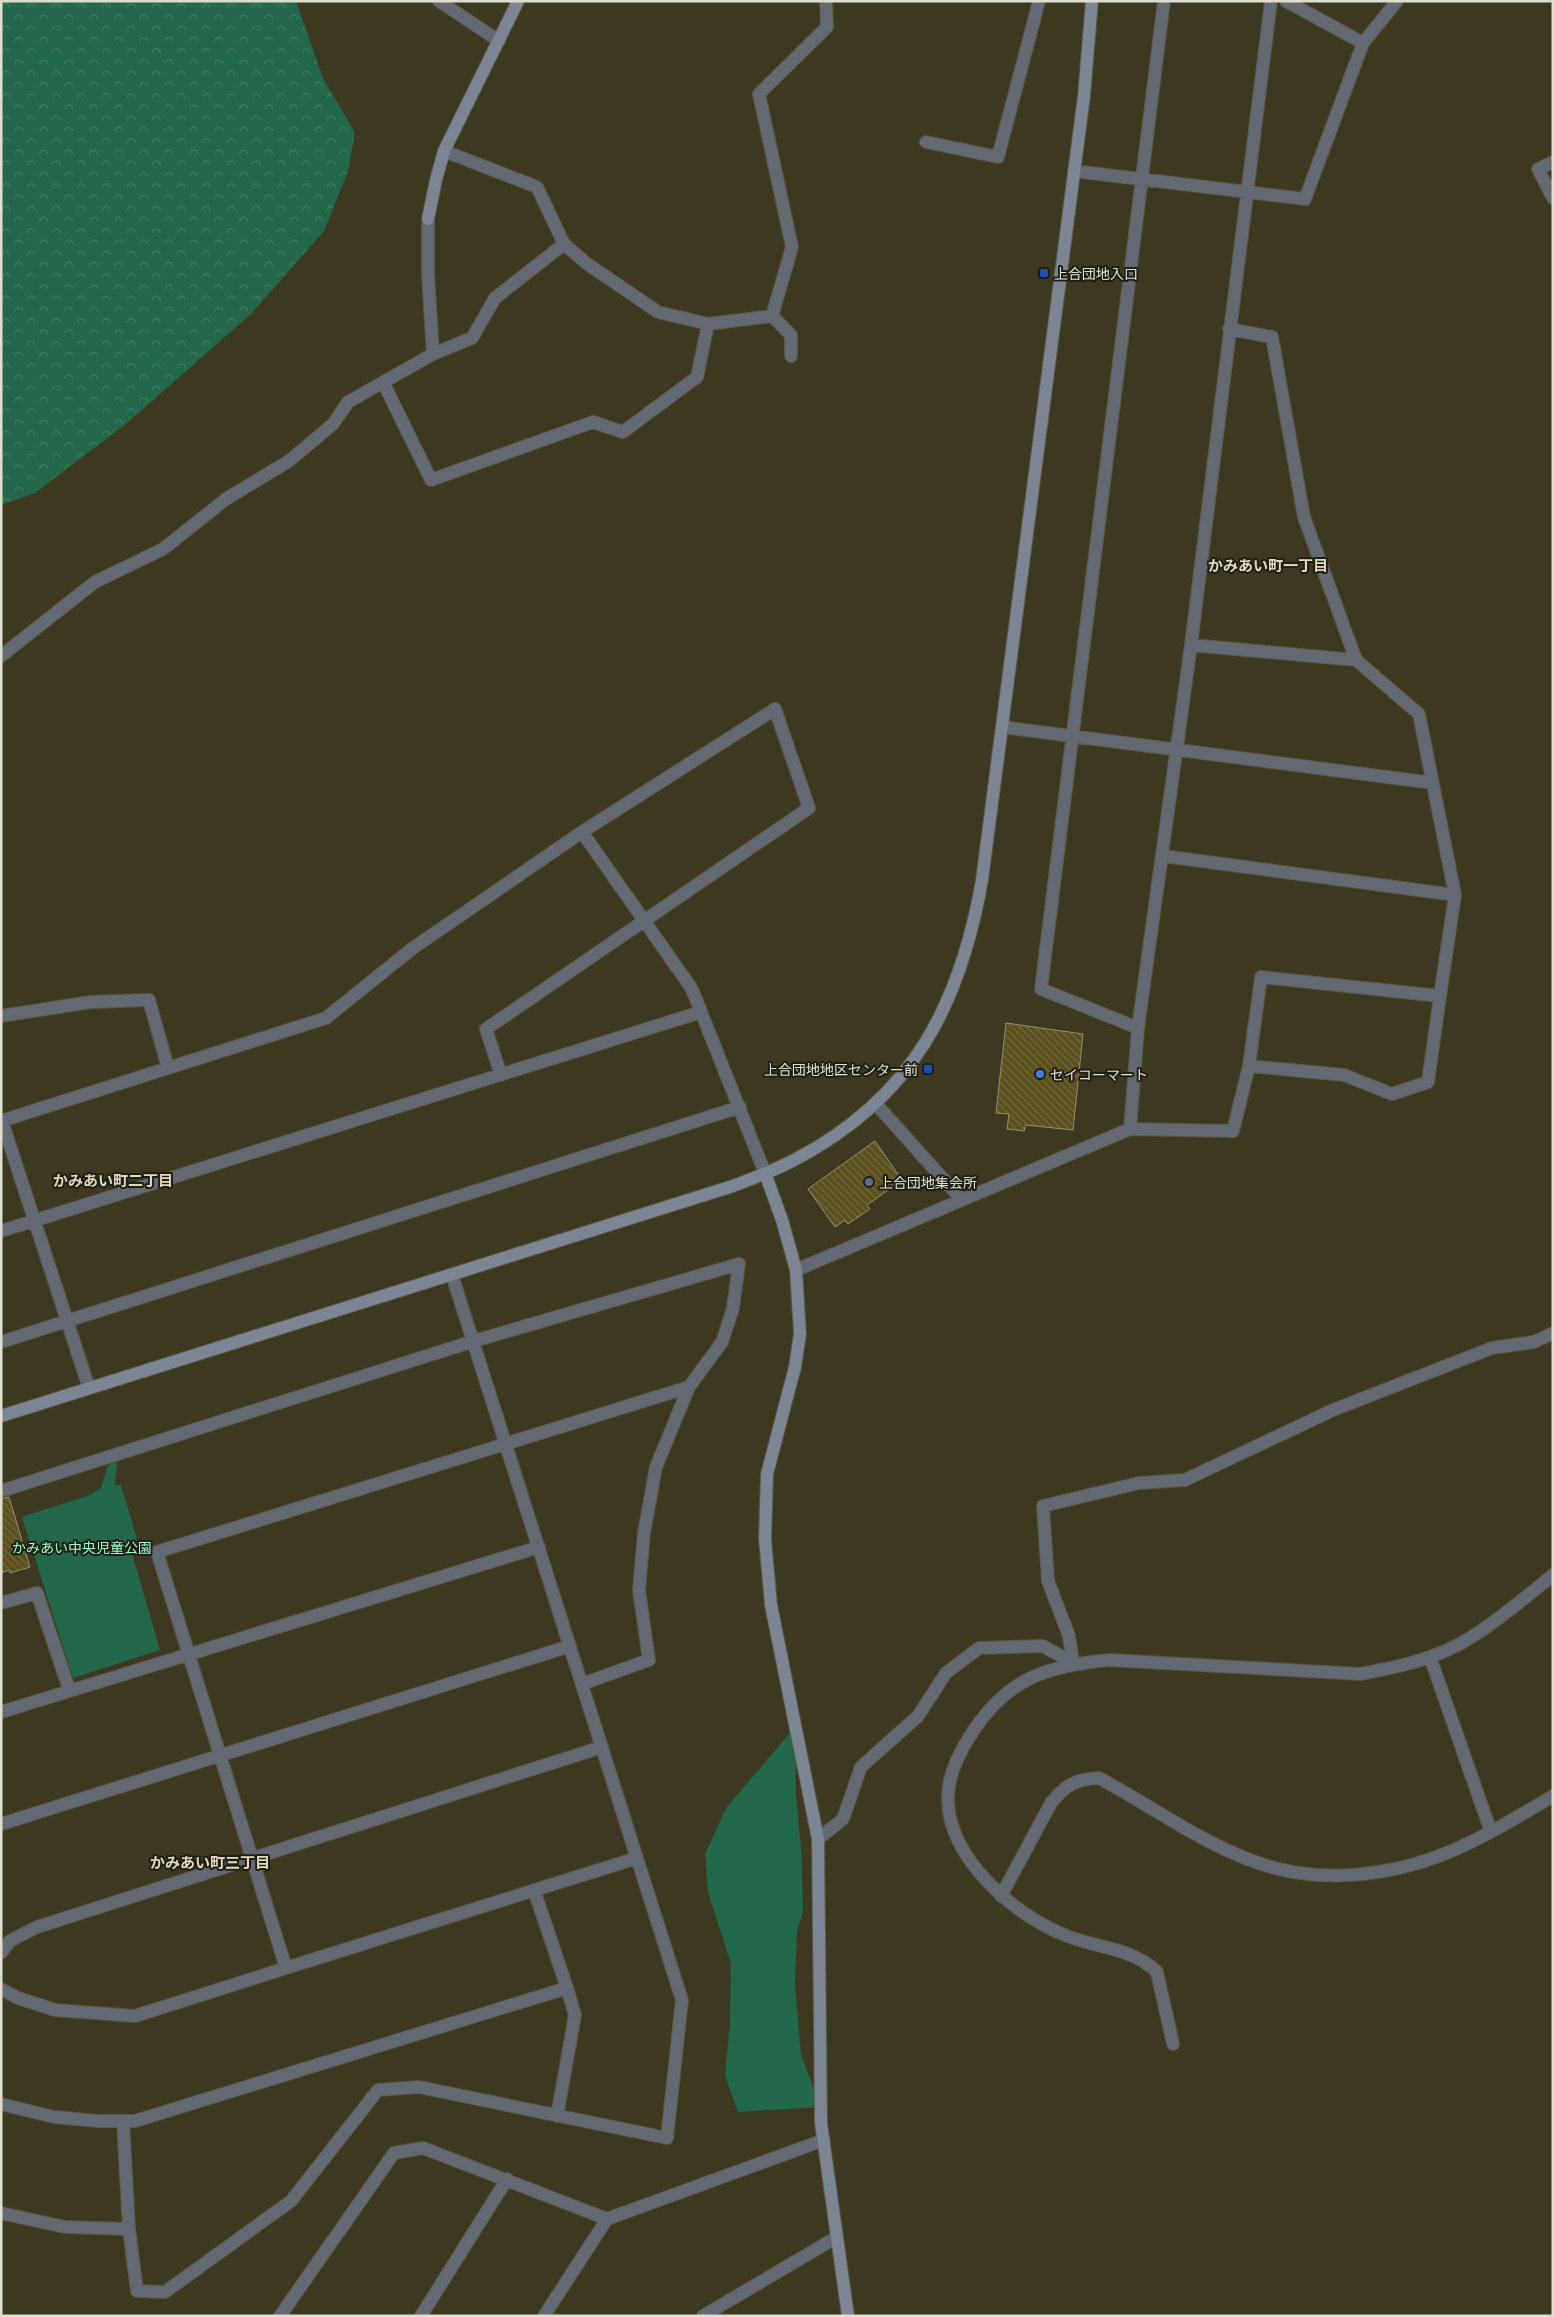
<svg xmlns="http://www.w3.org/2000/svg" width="1554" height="2317" font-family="Lato,'Noto Sans JP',sans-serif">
	<defs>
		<pattern id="forest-crowns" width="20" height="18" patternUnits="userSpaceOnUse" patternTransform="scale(1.25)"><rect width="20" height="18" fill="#23684a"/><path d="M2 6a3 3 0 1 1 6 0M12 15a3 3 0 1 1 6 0" fill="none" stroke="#437d63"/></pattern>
		<pattern id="building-back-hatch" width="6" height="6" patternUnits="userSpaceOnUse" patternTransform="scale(1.25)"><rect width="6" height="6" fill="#5a501d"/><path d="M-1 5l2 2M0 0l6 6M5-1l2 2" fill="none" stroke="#71693d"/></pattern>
	</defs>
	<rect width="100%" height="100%" fill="#3d3820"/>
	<path fill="#23684a" d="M 117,1462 L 115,1485 L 121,1485 L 137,1539 L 129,1543 L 160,1650 L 73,1678 L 22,1517 L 90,1495 L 101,1488 L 108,1465 Z
		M 795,1727 L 796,1796 L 801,1848 L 803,1912 L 797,1930 L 795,1984 L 801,2055 L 821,2107 L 738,2112 L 725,2076 L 730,2022 L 731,1964 L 708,1892 L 705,1854 L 726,1808 Z"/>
	<path fill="url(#forest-crowns)" d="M 1,1 L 298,1 L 297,4 L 323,78 L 355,133 L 348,171 L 324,231 L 251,314 L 127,423 L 35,493 L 1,505 Z"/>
	<path fill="url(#building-back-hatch)" stroke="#948f74" d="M 1006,1023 L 1083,1034 L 1073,1130 L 1026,1125 L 1024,1131 L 1007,1129 L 1009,1114 L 996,1113 Z
		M 875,1141 L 902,1180 L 867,1205 L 870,1209 L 848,1224 L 845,1220 L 835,1227 L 808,1189 Z
		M 9,1497 L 30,1567 L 10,1573 L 9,1570 L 1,1573 L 1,1499 Z"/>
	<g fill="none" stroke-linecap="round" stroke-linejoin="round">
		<g stroke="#5a5640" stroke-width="14">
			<path id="street" d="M 439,1 L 499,41
				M 1286,1 L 1363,43
				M 926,142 L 998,157 L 1039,1
				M 1553,162 L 1538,169 L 1553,198
				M 1074,171 L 1305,199 L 1363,43 L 1397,1
				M 772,316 L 792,247 L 759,94 L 827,27 L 826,1
				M 708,324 L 772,316 L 791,335 L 791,356
				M 433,354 L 472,338 L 495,298 L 564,244
				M 383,382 L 431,480 L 593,422 L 623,432 L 697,377 L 708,324 L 658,312 L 586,263 L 564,244 L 537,187 L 444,151
				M 1191,645 L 1356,660
				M 1,656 L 95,582 L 163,549 L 226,499 L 289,461 L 333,424 L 348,402 L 433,354 L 428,275 L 428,219
				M 1002,727 L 1433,783
				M 582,832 L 692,989 L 765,1173
				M 1163,856 L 1455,895
				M 1,1016 L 91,1002 L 149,1000 L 168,1068
				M 1138,1028 L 1041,989 L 1164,1
				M 1249,1066 L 1344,1075 L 1392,1094 L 1428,1082 L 1440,996
				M 876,1104 L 962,1200
				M 1,1121 L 326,1018 L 413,948 L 582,832 L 775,709 L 809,808 L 486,1029 L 501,1075
				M 2,1121 L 89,1388
				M 1130,1129 L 1233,1131 L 1249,1066 L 1261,977 L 1440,996 L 1455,895 L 1419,714 L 1356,660 L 1304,517 L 1272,337 L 1229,329
				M 1,1231 L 701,1012
				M 796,1270 L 1130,1129 L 1138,1028 L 1191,645 L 1271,1
				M 1,1342 L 740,1107
				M 1,1491 L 474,1341 L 739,1264 L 733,1308 L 722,1342 L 689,1387 L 157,1552 L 286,1968 L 637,1858
				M 1,1603 L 37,1593 L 69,1689
				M 1430,1657 L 1491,1832
				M 1073,1663 L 1069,1636 L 1048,1581 L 1043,1506 L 1139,1483 L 1185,1480 L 1333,1410 L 1492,1348 L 1534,1342 L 1553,1333
				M 582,1684 L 649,1660 L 639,1590 L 644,1533 L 656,1467 L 689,1387
				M 1,1712 L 539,1547
				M 1,1824 L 570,1646
				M 818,1839 L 843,1819 L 861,1767 L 918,1716 L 946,1673 L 979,1648 L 1043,1646 L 1073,1663
				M 1001,1896 L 1051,1803 C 1066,1785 1075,1779 1099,1778 C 1150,1805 1198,1841 1253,1861 C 1315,1885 1389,1877 1449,1852 C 1485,1837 1519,1816 1553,1796
				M 1,1953 L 10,1941 L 37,1927 L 602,1747
				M 1,1989 L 18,1998 L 55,2010 L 135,2016 L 286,1968
				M 1173,2044 L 1157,1972 C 1133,1948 1097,1948 1067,1936 C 1015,1916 949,1859 948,1800 C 947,1777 958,1755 970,1736 C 1006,1679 1045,1666 1109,1660 L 1360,1674 C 1398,1667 1437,1659 1470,1638 C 1499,1620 1526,1597 1553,1575
				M 1,2104 L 54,2117 L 98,2121 L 135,2121 L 567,1988 L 534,1890
				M 557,2116 L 575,2015 L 567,1988
				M 123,2121 L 129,2229
				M 1,2213 L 65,2227 L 129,2229 L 137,2291 L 165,2292 L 291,2201 L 378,2090 L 419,2087 L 667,2138 L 682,2000 L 452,1275
				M 607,2219 L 824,2140
				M 280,2316 L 394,2153 L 423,2148 L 607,2219 L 544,2316
				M 421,2316 L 507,2179
				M 703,2316 L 837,2237"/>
		</g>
		<g stroke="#5a5640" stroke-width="14">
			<path id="secondary" d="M 428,219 L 436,180 L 444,151 L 518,1
				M 765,1173 L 782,1220 L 796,1270 L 800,1334 L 795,1367 L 767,1474 L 765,1539 L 771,1605 L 818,1839 L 821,2123 L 848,2316
				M 1,1416 L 733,1186 C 754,1178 776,1170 796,1159 C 912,1098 960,1006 982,880 L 1084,96 L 1092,1"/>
		</g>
		<use href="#street" stroke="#636973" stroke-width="12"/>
		<use href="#secondary" stroke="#7b8594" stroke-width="12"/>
	</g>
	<g fill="#1a4fb4" stroke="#211f15" stroke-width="2">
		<rect x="1039" y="268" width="10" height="10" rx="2.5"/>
		<rect x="923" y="1064" width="10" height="10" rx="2.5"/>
	</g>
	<circle fill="#3f7fe0" stroke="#211f15" stroke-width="2" cx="1040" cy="1074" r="5"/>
	<circle fill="#5c6f8a" stroke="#211f15" stroke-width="2" cx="869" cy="1182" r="5"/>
	<g text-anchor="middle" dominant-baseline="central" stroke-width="4" stroke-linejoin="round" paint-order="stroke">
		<g font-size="14" fill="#e0decf" stroke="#211f15" text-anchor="start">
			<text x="1054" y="273">上合団地入口</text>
			<text x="918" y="1069" text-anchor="end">上合団地地区センター前</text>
			<text x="1050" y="1074">セイコーマート</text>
			<text x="879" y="1182">上合団地集会所</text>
		</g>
		<g font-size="14" fill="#98fdcb" stroke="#211f15">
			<text x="82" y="1547">かみあい中央児童公園</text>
		</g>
		<g font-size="15" font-weight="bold" fill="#dfd9bd" stroke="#211f15">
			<text x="1268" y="565">かみあい町一丁目</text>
			<text x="113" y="1180">かみあい町二丁目</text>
			<text x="210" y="1862">かみあい町三丁目</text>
		</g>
	</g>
	<rect width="1554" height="2317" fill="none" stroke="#e0decf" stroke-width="5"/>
</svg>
